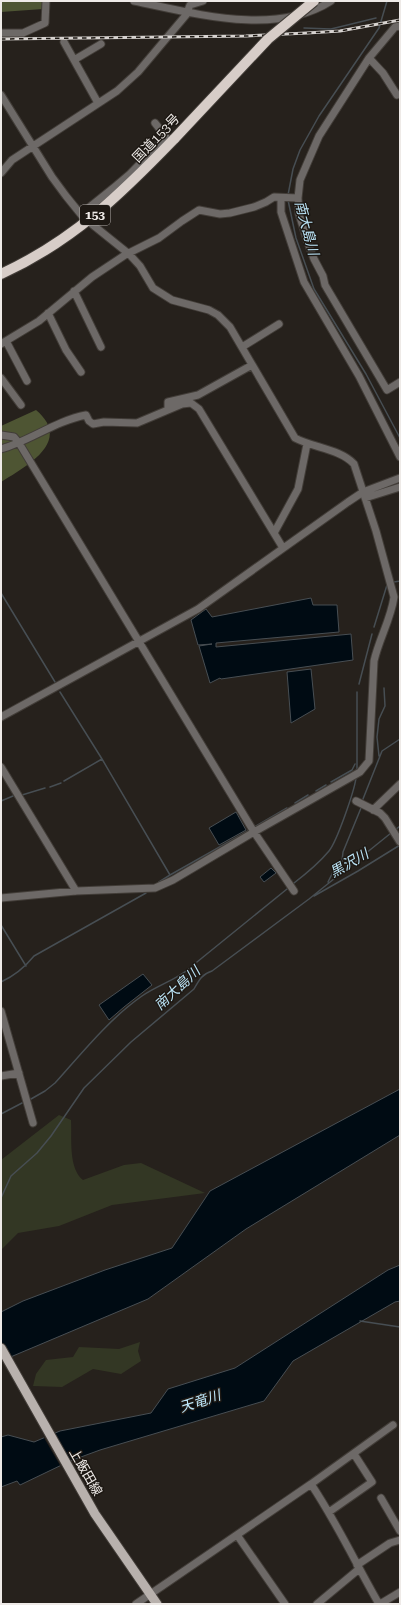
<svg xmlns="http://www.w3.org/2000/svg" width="401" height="1605" font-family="'Roboto Serif','Noto Sans JP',serif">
	<rect width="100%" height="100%" fill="#26211c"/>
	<path fill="#333724" d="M 59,1115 L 71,1120 C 72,1138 68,1168 83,1180 L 124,1165 L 141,1163 L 205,1193 L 112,1205 L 59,1226 L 18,1233 L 1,1250 L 1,1160 Z
		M 140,1342 L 138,1351 L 141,1361 L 121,1374 L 93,1369 L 62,1387 L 33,1386 L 36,1374 L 46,1360 L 73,1357 L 79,1347 L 119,1349 Z"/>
	<path fill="#4e5533" d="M 1,1 L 43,1 L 43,9 L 1,12 Z
		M 36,410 C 73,441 27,466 1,482 L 1,426 Z"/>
	<path fill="#000b13" stroke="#474e53" d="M 311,598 L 313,605 L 337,605 L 339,632 L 216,643 L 216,647 L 351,634 L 353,660 L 221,679 L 220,678 L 210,683 L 199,646 L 212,644 L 198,645 L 191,620 L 206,609 L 212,617 Z
		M 311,669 L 315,709 L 291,723 L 287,672 Z
		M 236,812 L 246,830 L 219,845 L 209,828 Z
		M 271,868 L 276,873 L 264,882 L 260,877 Z
		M 143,974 L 152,985 L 124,1007 L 109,1020 L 99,1005 Z
		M 400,1089 L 400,1135 L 246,1229 L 148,1299 L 1,1361 L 1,1312 L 23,1301 L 105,1270 L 172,1248 L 210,1191 Z
		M 400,1265 L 400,1301 L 395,1302 L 293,1361 L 264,1401 L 100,1450 L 70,1461 L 20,1485 L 17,1481 L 1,1487 L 1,1437 L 8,1435 L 34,1442 L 60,1431 L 151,1413 L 168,1389 L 235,1368 L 388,1270 Z"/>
	<path fill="#26211c" d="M 52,1433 L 69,1463 L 61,1467 L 43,1436 Z"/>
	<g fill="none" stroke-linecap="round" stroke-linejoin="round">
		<path stroke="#474e53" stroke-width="1.5" d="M 304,28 L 331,29 L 376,18
			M 288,195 L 293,169 L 300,150 L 319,116 L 379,28 L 387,1
			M 288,200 L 296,238 L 314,289 L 366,374 L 400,438
			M 394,582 L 400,581
			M 1,593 L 55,682
			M 374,627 L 387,585
			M 359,684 L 372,634
			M 60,692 L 102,759 L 170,875 L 159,882
			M 379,756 L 377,737 L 379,719 L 385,706 L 384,688
			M 357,770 L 357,692
			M 64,781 L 102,759
			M 331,782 L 352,770 L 355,764
			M 50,787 L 61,783
			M 316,791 L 326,785
			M 22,795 L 45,788
			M 363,799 L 382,751 L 400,739
			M 1,801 L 13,796
			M 295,803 L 308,795
			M 254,827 L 287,808
			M 395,830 L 400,826
			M 170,875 L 248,831
			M 328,882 L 332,874 L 342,861 L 343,852 L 361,808
			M 294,883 C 307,873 319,863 329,851 C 337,841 354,792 356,778
			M 314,896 L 358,871 L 400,845
			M 1,925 L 26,966
			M 197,962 L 287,889
			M 1,982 C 14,976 25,967 34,956 L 146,893
			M 31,1099 L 45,1091 L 55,1083 C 82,1053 109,1019 142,996 C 158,985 176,980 190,968
			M 1,1114 L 22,1103
			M 1,1198 L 11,1176 L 37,1153 L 51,1136 L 84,1088 L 131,1042 L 194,989 C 199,980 202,974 212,971 L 309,899 L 391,833
			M 360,1321 L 400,1327"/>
		<g stroke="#423d38" stroke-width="9">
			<path id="minor" d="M 134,1 C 194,13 275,37 331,1
				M 400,26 L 395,27 L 369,58 L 319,136 L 300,180 L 298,198 L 299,214 L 307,240 L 314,259 L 323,276 L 325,285 L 387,390 L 400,382
				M 1,33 L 23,33 L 45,23 L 46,1
				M 64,42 L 98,103
				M 369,58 L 383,73 L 397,95
				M 74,60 L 101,44
				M 1,95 L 52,177 L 66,196 L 83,217 L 129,254 L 140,266 L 153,288 L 172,300 L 209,310 L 218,315 L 230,327 L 295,438 C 314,448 340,449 354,464 L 376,531 L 394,597 C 391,619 379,639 374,661 L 369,761 L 360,772 L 254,832 L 173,880 L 155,888 L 76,891 L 1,898
				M 1,173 L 12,160 L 117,91 L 138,72 L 186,15 L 190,5 L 203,1
				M 123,190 L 117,185 L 130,174 L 166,137 L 155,123
				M 281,198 L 281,212 L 304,282 L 359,376 L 400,457
				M 81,214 L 117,185
				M 74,291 L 101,347
				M 48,313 L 66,350 L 81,372
				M 6,341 L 27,381
				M 1,344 L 39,321 L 92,277 L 125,255 L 159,238 L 182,221 L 199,210 L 220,214 L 230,213 L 254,207 L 266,202 L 274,197 L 298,198
				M 242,347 L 279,324
				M 1,378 L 21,405
				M 168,409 L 168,402 L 198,395 L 252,365
				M 1,435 L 14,437 L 19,443 L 254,832 L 294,891
				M 1,449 C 30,441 55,421 86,415 L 89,421 L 93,424 L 104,422 L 137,423 L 182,404 L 191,403 L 199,409 L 283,548
				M 365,498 L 400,487
				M 274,533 L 298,489 L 307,444
				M 1,717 L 198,609 L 348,502 L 363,492 L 400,478
				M 1,767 L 76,891
				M 356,801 L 380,813 L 385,818 L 400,842
				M 373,810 L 400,784
				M 1,1011 L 33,1123
				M 1,1076 L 19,1073
				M 311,1484 C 337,1523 356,1564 379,1604
				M 381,1498 L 400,1531
				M 329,1512 L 372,1482 L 354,1454
				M 237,1535 L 285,1604
				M 357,1565 L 390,1543 L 400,1540
				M 136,1604 L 311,1484 L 393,1425
				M 317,1604 L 359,1569
				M 380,1604 L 400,1592"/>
		</g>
		<g stroke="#423d38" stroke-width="11">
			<path id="major" d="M 1,1348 L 95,1514 L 157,1604"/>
		</g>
		<g stroke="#423d38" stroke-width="12">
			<path id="highway" d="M 1,274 C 73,241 121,194 175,138"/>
		</g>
		<use href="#minor" stroke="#6d6967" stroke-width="7"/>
		<use href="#major" stroke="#b8b1ad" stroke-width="9"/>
		<use href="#highway" stroke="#d7cdc8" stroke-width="10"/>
		<g stroke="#d7d3d0" stroke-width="3">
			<path id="rail" d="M 1,39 L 246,36 L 307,33 L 340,31 L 400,20"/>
		</g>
		<use href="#rail" stroke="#1d1813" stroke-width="1.5" stroke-dasharray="4.5" stroke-linecap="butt"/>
		<g stroke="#423d38" stroke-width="12" stroke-linecap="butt">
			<path id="highway-bridge" d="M 175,138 L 268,39 L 314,1"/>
		</g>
		<use href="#highway-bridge" stroke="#d7cdc8" stroke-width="10"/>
	</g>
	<g text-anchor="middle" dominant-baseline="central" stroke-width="3" stroke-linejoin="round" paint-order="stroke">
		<rect fill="#1d1813" stroke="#afaba7" stroke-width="1" x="80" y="205" width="30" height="20" rx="3"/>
		<g font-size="12" font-weight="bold" fill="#eeeae7">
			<text x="95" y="215">153</text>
		</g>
		<g font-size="13" fill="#eeeae7" stroke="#1d1813">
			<text transform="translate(156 138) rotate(-46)">国道153号</text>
			<text transform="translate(86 1472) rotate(60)">上飯田線</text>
		</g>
		<g font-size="14" font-style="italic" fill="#bbe4f7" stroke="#1d1813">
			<text transform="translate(307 228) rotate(75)">南大島川</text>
			<text transform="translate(349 863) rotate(-30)">黒沢川</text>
			<text transform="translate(177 988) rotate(-43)">南大島川</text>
			<text transform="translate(200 1401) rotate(-18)">天竜川</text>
		</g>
	</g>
	<rect width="401" height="1605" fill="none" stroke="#eeeae7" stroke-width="4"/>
</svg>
